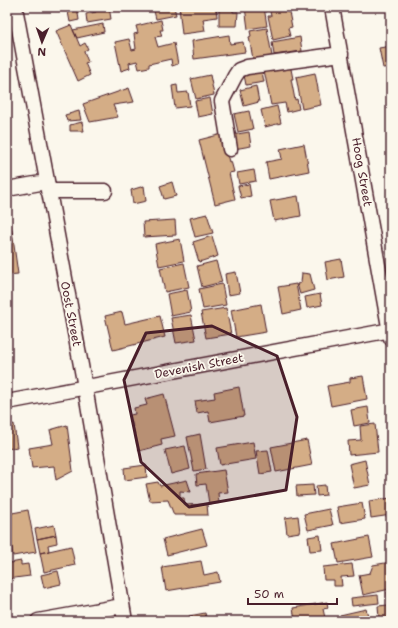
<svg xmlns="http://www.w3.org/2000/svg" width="398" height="628" font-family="'Shantell Sans',sans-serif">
	<rect width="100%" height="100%" fill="#fbf7ec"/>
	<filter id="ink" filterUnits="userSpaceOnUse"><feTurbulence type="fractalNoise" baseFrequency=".025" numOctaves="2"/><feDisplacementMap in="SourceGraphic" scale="8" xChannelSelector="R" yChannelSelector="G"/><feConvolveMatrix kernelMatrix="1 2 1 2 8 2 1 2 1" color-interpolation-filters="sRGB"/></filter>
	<g filter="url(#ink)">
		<path fill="#d4ad86" stroke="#4a1f2b" d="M 67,7 L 77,7 L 79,20 L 70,22 Z
			M 95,7 L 109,7 L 111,19 L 87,23 L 86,14 L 96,12 Z
			M 153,7 L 174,7 L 176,15 L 156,19 Z
			M 179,7 L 216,7 L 217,17 L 203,19 L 205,31 L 182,34 Z
			M 245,7 L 264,7 L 267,26 L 248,29 Z
			M 269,7 L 288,7 L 292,27 L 288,28 L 290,36 L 273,40 L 268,16 L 271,16 Z
			M 219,8 L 233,8 L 233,12 L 238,12 L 237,26 L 219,26 Z
			M 161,20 L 163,30 L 160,30 L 162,36 L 155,37 L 158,47 L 174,43 L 178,64 L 172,66 L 171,59 L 149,64 L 149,67 L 139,69 L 137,61 L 129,63 L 130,68 L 121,71 L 115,42 L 129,39 L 132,50 L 136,49 L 134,34 L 138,33 L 136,26 Z
			M 103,24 L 104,32 L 77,38 L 73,30 Z
			M 71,25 L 80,46 L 85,43 L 88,49 L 84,51 L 88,62 L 85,63 L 90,75 L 78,81 L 56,31 Z
			M 267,28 L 272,56 L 253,59 L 249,37 L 251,36 L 250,31 Z
			M 229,35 L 230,44 L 243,42 L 245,52 L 194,59 L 192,41 Z
			M 300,37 L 302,51 L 274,55 L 272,42 Z
			M 391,46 L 391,67 L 383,68 L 379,48 Z
			M 290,64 L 293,79 L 291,79 L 295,100 L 297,99 L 299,109 L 287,112 L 285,103 L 271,105 L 264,70 Z
			M 262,72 L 264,82 L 246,85 L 244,75 Z
			M 315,73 L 321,105 L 302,109 L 296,77 Z
			M 210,75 L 214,95 L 196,99 L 191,79 Z
			M 177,85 L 178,93 L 188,92 L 190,106 L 175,108 L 172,86 Z
			M 256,86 L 259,102 L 244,106 L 240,90 Z
			M 129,88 L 134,102 L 113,105 L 118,117 L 90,122 L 83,104 Z
			M 210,98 L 213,114 L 198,117 L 195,101 Z
			M 277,106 L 281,123 L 265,127 L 261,110 Z
			M 79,111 L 81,120 L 67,121 L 65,115 Z
			M 249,111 L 253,129 L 238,132 L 234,114 Z
			M 82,122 L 84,131 L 70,131 L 70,125 Z
			M 249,132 L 251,146 L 234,149 L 232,135 Z
			M 222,134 L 229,162 L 231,161 L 234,172 L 229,173 L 235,199 L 215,204 L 199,140 Z
			M 304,144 L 309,171 L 269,179 L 266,162 L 282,159 L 280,149 Z
			M 254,170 L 256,181 L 239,184 L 237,173 Z
			M 172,182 L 176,196 L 164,199 L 160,186 Z
			M 249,184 L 251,196 L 241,198 L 238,186 Z
			M 144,186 L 146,201 L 133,204 L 131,190 Z
			M 298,196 L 301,216 L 274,221 L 270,201 Z
			M 207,214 L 213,233 L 195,237 L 190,218 Z
			M 175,220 L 176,235 L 144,237 L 143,222 Z
			M 7,223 L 11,224 L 18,274 L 7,275 Z
			M 212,236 L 218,256 L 199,262 L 193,242 Z
			M 180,239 L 184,261 L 159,266 L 155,244 Z
			M 341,259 L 344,277 L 328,280 L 325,262 Z
			M 216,261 L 222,282 L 202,287 L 197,266 Z
			M 184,263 L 189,287 L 165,292 L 160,268 Z
			M 236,272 L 240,293 L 228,295 L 225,274 Z
			M 302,273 L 310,274 L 314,290 L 300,294 L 297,284 L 301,283 Z
			M 222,284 L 226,305 L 203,309 L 199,289 Z
			M 296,284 L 301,310 L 283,314 L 278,287 Z
			M 187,290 L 191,312 L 171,316 L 167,294 Z
			M 320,294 L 322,305 L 307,308 L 305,297 Z
			M 261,304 L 266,332 L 236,337 L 231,310 Z
			M 226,308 L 231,334 L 206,338 L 201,312 Z
			M 122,312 L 125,324 L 160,316 L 165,337 L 113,350 L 105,316 Z
			M 191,315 L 196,340 L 176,343 L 171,318 Z
			M 363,376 L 367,399 L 331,406 L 327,386 L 350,382 L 350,378 Z
			M 239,387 L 244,416 L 210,422 L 208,411 L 197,413 L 195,401 L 215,398 L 214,392 Z
			M 164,394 L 175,436 L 161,439 L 162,445 L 139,451 L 130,415 L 135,414 L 134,408 L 147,405 L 145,399 Z
			M 368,407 L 370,423 L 354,426 L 351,410 Z
			M 14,424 L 17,447 L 7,449 L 7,426 Z
			M 375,424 L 378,452 L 349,455 L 348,441 L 361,440 L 360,426 Z
			M 67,425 L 73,471 L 56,480 L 54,466 L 32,468 L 29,448 L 53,444 L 50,430 Z
			M 200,434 L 206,469 L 194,471 L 187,437 Z
			M 307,440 L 312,465 L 276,472 L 271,447 Z
			M 253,442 L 256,459 L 220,465 L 217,448 Z
			M 185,446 L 190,469 L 171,474 L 165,450 Z
			M 268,450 L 272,472 L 260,474 L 256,451 Z
			M 365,460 L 370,485 L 354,488 L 349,464 Z
			M 146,465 L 147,477 L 125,480 L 124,468 Z
			M 224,470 L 228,492 L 218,493 L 219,503 L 209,504 L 206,484 L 197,485 L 196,474 Z
			M 187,480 L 191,492 L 180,491 L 180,498 L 184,498 L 185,505 L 207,504 L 208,515 L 174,515 L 168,500 L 150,501 L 146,484 L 158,482 L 160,486 Z
			M 313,485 L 314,495 L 297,496 L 296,486 Z
			M 325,485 L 326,495 L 317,496 L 316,486 Z
			M 391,498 L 391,515 L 371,518 L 369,501 Z
			M 362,503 L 365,519 L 340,523 L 337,507 Z
			M 329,509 L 333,525 L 308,530 L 304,514 Z
			M 28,510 L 36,552 L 13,556 L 7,514 Z
			M 298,516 L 300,532 L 287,534 L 285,518 Z
			M 54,525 L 56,535 L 37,539 L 35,529 Z
			M 202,529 L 207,545 L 167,555 L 163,539 Z
			M 56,535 L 57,543 L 48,545 L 49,551 L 40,553 L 37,539 Z
			M 320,535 L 322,550 L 310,551 L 308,537 Z
			M 369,537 L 373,557 L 338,563 L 334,544 Z
			M 71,546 L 75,565 L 44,572 L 40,553 Z
			M 7,556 L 10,563 L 21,561 L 21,565 L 28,564 L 30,576 L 7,579 Z
			M 201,561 L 204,575 L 218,572 L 220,582 L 166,591 L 162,567 Z
			M 391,562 L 390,589 L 363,595 L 359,575 L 370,573 L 373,565 Z
			M 352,564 L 354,576 L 341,577 L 342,586 L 334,586 L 334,580 L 324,580 L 323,567 Z
			M 58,571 L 61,584 L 44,588 L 41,575 Z
			M 387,592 L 391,592 L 391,617 L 379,618 L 378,606 L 388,605 Z
			M 378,595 L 379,603 L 352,606 L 351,598 Z
			M 327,602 L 328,608 L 323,609 L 325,618 L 295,621 L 293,608 Z
			M 366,609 L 369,619 L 341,621 L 340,615 Z
			M 205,613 L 207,621 L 190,621 L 189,616 Z"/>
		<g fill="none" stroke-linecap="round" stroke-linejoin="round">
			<g stroke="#4a1f2b" stroke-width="17">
				<path id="minor" d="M 15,7 L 85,387 L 125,621
					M 332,7 L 391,338
					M 230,149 L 222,101 L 235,76 L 239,70 L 247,67 L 341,54
					M 7,189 L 46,182
					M 48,191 L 105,191
					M 7,402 L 391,330
					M 38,621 L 122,606"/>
			</g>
			<use href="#minor" stroke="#fbf7ec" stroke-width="14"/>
		</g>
	</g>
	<path fill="#4a1f2b" fill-opacity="0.2" stroke="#4a1f2b" stroke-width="3" stroke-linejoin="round" d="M 212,326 L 277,356 L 297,417 L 286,490 L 189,507 L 141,462 L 124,380 L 146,333 Z"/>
	<g text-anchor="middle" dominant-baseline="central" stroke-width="3.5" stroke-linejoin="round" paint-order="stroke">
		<g font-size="12" fill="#4a1f2b" stroke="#fbf7ec">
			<text transform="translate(362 172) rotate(80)">Hoog Street</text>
			<text transform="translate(71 314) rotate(79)">Oost Street</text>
			<text transform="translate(199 366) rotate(-11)">Devenish Street</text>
		</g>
	</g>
	<rect width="398" height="628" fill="none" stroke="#fbf7ec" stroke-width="24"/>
	<rect x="12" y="12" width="374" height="604" fill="none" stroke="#4a1f2b" stroke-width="1.5" filter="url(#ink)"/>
	<g transform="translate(42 42) rotate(182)" stroke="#fbf7ec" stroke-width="3" paint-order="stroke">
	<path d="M0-3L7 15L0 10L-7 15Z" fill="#4a1f2b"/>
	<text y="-6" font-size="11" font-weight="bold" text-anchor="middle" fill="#4a1f2b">N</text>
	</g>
	<path d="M248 598v6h89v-6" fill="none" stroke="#4a1f2b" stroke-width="2"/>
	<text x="254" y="598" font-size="12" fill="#4a1f2b" stroke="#fbf7ec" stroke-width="3" paint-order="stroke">50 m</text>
</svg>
